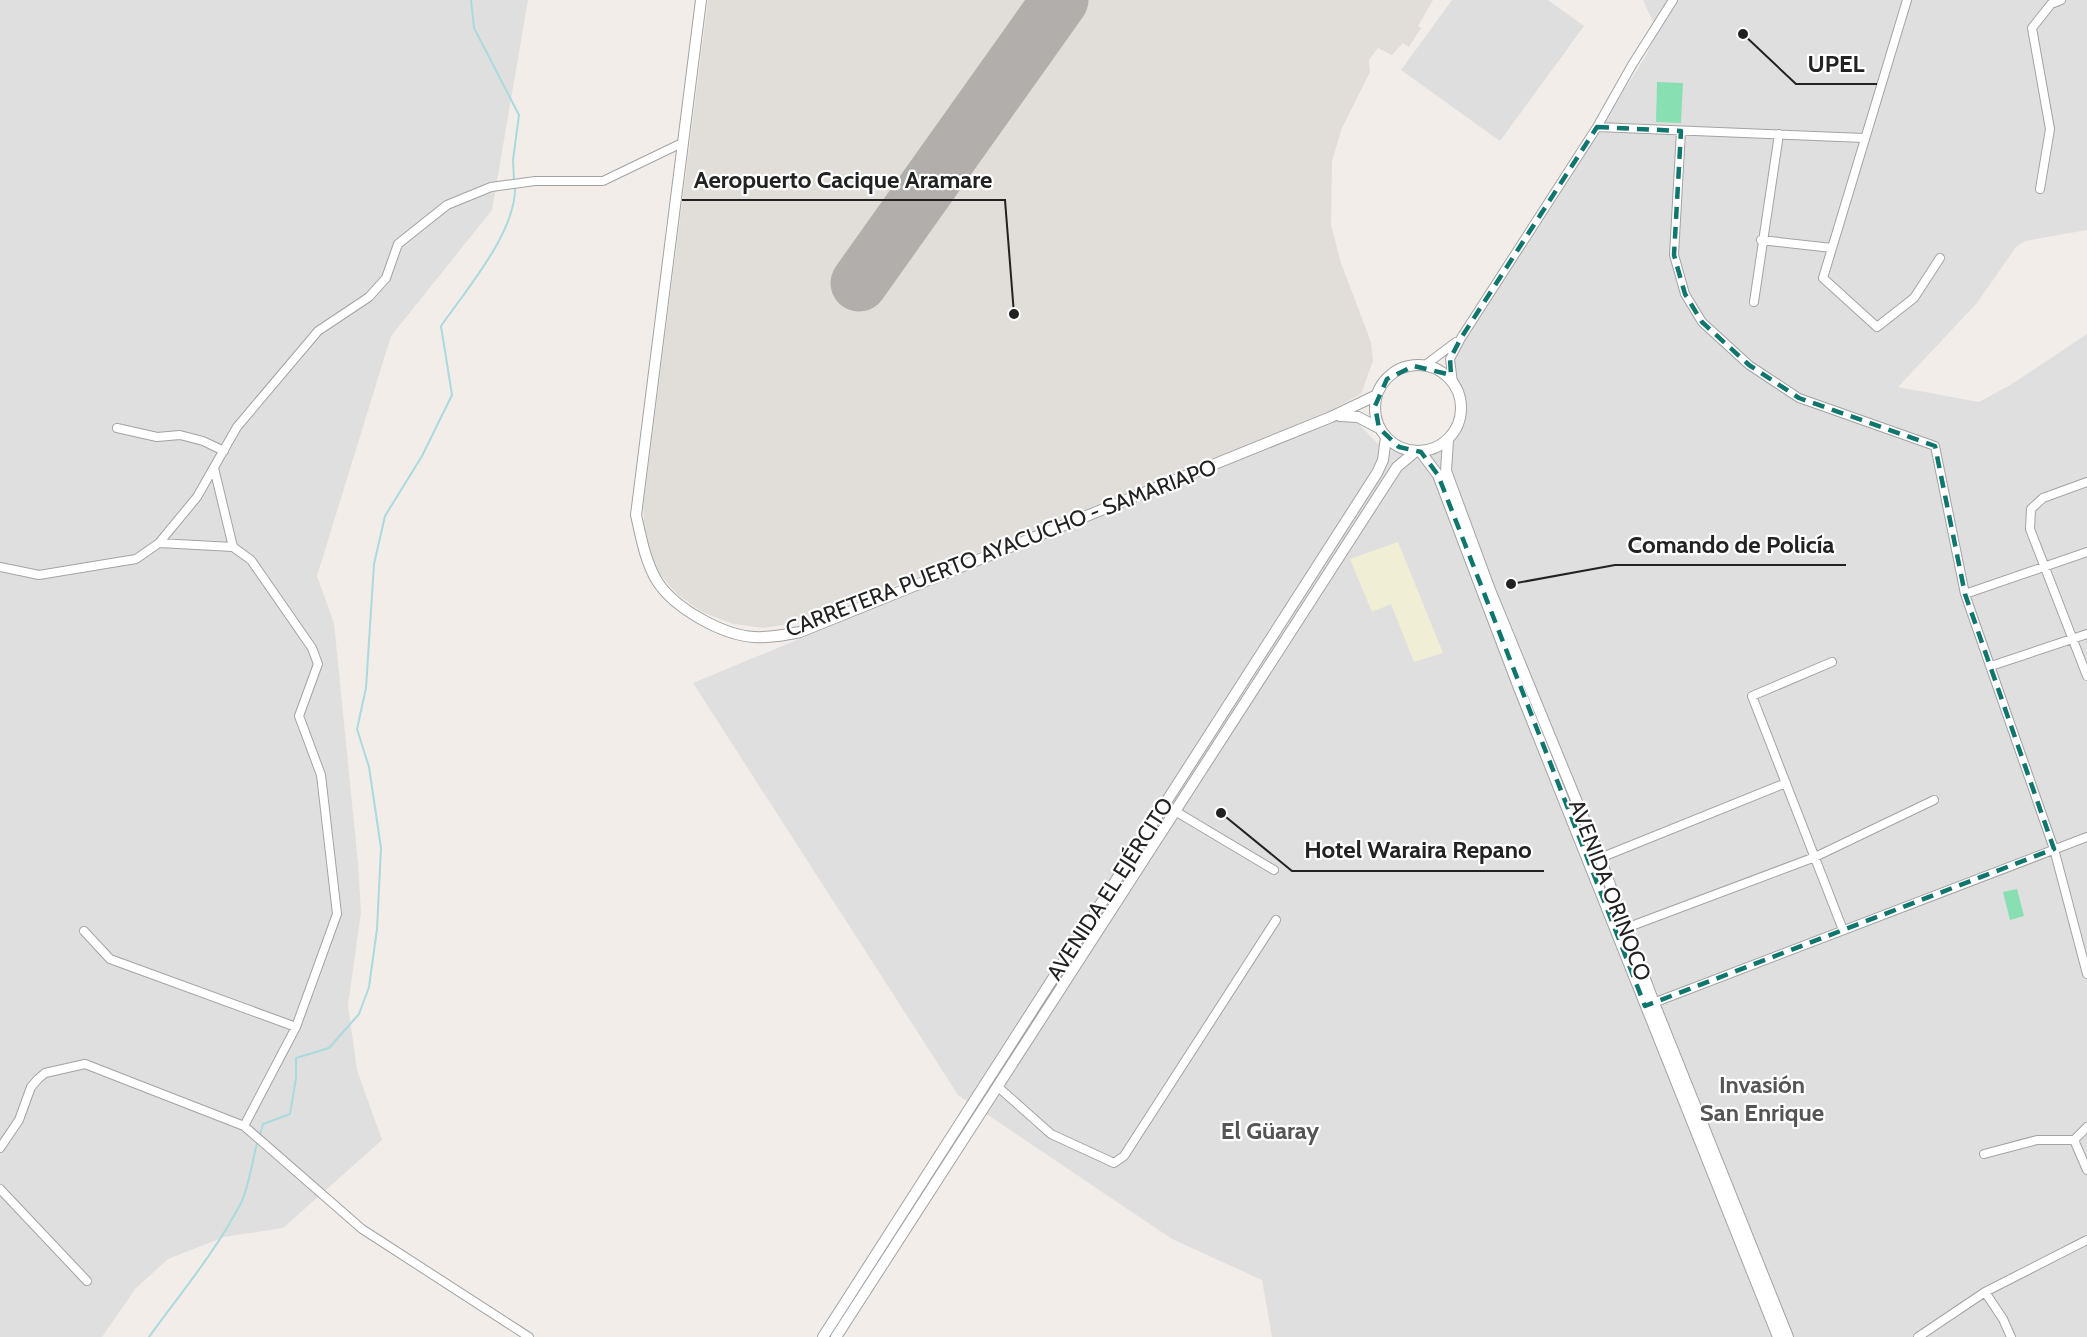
<svg xmlns="http://www.w3.org/2000/svg" width="2087" height="1337" font-family="Cabin,sans-serif">
	<rect width="100%" height="100%" fill="#f2ede9"/>
	<path fill="#e0dfdf" d="M 0,0 L 528,0 L 492,210 L 391,336 L 317,576 L 334,623 L 358,863 L 361,912 L 348,1005 L 357,1070 L 382,1140 L 283,1228 L 224,1237 L 168,1259 L 136,1288 L 102,1337 L 0,1337 Z
		M 1643,0 L 2087,0 L 2087,230 L 2025,241 L 2016,247 L 1977,303 L 1898,387 L 1979,402 L 2012,384 L 2087,334 L 2087,1337 L 1272,1337 L 1262,1280 L 1172,1239 L 958,1095 L 693,683 L 1330,419 L 1356,421 L 1377,443 L 1401,454 L 1419,454 L 1451,442 L 1462,424 L 1465,411 L 1463,395 L 1451,359 L 1646,56 L 1654,38 L 1654,24 Z"/>
	<path fill="#e1deda" d="M 708,0 L 1433,0 L 1418,26 L 1421,28 L 1409,47 L 1403,43 L 1392,55 L 1378,48 L 1369,60 L 1370,72 L 1342,128 L 1332,161 L 1331,225 L 1341,263 L 1371,342 L 1373,361 L 1361,394 L 1324,414 L 810,620 L 765,628 L 733,624 L 702,612 L 677,594 L 656,570 L 646,543 L 643,508 Z"/>
	<path fill="#f0eed5" d="M 1398,542 L 1443,653 L 1414,662 L 1391,604 L 1372,612 L 1350,559 Z"/>
	<path fill="#88dfb1" d="M 1657,82 L 1683,83 L 1681,123 L 1656,122 Z
		M 2017,889 L 2024,916 L 2010,920 L 2003,892 Z"/>
	<path fill="#dedede" d="M 1452,0 L 1548,0 L 1584,26 L 1500,141 L 1401,70 Z"/>
	<g fill="none" stroke-linecap="round" stroke-linejoin="round">
		<path stroke="#aadade" stroke-width="2" d="M 471,0 L 474,28 L 519,115 L 513,160 L 514,181
			M 260,1135 L 263,1124 L 290,1114 L 296,1078 L 296,1058 L 329,1048 L 359,1014 L 369,987 L 377,929 L 381,848 L 369,767 L 357,729 L 366,688 L 374,564 L 385,516 L 422,456 L 452,395 L 441,326 C 466,290 517,231 515,186
			M 149,1337 C 181,1293 216,1251 241,1203 C 250,1184 252,1160 258,1140"/>
		<path stroke="#b1aeac" stroke-width="57" d="M 859,283 L 1060,0"/>
		<g stroke="#a3a3a3" stroke-width="10">
			<path id="minor" d="M 1907,0 L 1823,278 L 1877,327 L 1914,298 L 1940,258
				M 1597,127 L 1864,138
				M 1681,131 L 1674,255 L 1685,294 L 1702,322 L 1749,365 L 1799,398 L 1935,446 L 1965,594 L 2054,849 L 2087,974
				M 2040,189 L 2050,129 L 2032,28 L 2051,4 L 2061,0
				M 1761,240 L 1832,248
				M 1754,302 L 1779,134
				M 1424,366 L 1456,342
				M 1453,383 L 1450,359 L 1461,338 L 1597,127 L 1632,65 L 1673,0
				M 117,428 L 157,437 L 180,435 L 203,441 L 224,451
				M 214,468 L 233,547
				M 2087,482 L 2043,498 L 2031,509 L 2030,529 L 2087,676
				M 159,543 L 233,547 L 251,560 L 312,648 L 318,664 L 299,716 L 321,775 L 337,914 L 296,1027 L 244,1126
				M 0,567 L 39,575 L 136,559 L 159,543 L 197,497 L 237,427 L 318,331 L 369,297 L 386,278 L 398,244 L 447,205 L 491,187 L 535,181 L 603,181 L 684,142
				M 1965,594 L 2087,552
				M 1832,662 L 1752,696 L 1843,930
				M 1991,666 L 2087,634
				M 1175,811 L 1274,870
				M 1600,858 L 1786,783
				M 1626,928 L 1815,857 L 1934,800
				M 84,931 L 110,959 L 296,1027
				M 1648,1005 L 2087,837
				M 997,1086 L 1051,1134 L 1114,1163 L 1124,1156 L 1276,920
				M 2087,1127 L 2074,1140 L 2087,1170
				M 0,1148 L 19,1120 L 31,1087 L 38,1079 L 45,1073 L 85,1064 L 244,1126 L 362,1229 L 529,1337
				M 1984,1154 L 2037,1140 L 2074,1140
				M 0,1189 L 87,1281
				M 1985,1292 L 2003,1319 L 2011,1337
				M 1918,1337 L 1985,1292 L 2087,1240"/>
		</g>
		<g stroke="#a3a3a3" stroke-width="12">
			<path id="tertiary" d="M 701,0 L 636,515 C 641,537 645,561 657,581 C 674,608 722,635 754,637 C 770,638 785,635 800,632 L 1331,417 L 1377,395
				M1375 408a43 43 0 1 1 86 0a43 43 0 1 1-86 0Z
				M 1340,416 L 1358,417 L 1379,428
				M 1448,440 L 1446,471 L 1490,590 L 1600,858 L 1654,1003 L 1788,1337
				M 1420,451 L 1438,475 L 1519,688 L 1778,1337
				M 823,1337 L 1377,473 L 1383,460 L 1386,437
				M 836,1337 L 1397,467 L 1416,451"/>
		</g>
		<use href="#minor" stroke="#fff" stroke-width="8"/>
		<use href="#tertiary" stroke="#fff" stroke-width="10"/>
	</g>
	<path fill="none" stroke="#0f766e" stroke-width="4.5" stroke-dasharray="12 8" stroke-linejoin="round" d="M 1597,127 L 1681,131 L 1674,255 L 1685,294 L 1702,322 L 1749,365 L 1799,398 L 1935,446 L 1965,594 L 2054,849 L 1645,1006 L 1438,475 L 1421,452 L 1399,447 L 1379,428 L 1375,406 L 1387,379 L 1414,366 L 1451,375 L 1450,359 L 1461,338 Z"/>
	<g text-anchor="middle" dominant-baseline="central" stroke-width="4.5" stroke-linejoin="round" paint-order="stroke">
		<g font-size="22" fill="#222" stroke="#fff">
			<text transform="translate(1001 548) rotate(-21)">CARRETERA PUERTO AYACUCHO - SAMARIAPO</text>
			<text transform="translate(1110 889) rotate(-57)">AVENIDA EL EJÉRCITO</text>
			<text transform="translate(1610 890) rotate(69)">AVENIDA ORINOCO</text>
		</g>
		<g font-size="24" font-weight="bold" fill="#555" stroke="#fff">
			<text x="1762" y="1084">Invasión<tspan x="1762" dy="28">San Enrique</tspan></text>
			<text x="1270" y="1130">El Güaray</text>
		</g>
	</g>
	<path fill="none" stroke="#222" stroke-width="2" d="M1743 34L1796 84H1877M1014 314L1005 200H682M1511 584L1615 565H1846M1221 813L1292 871H1544"/>
	<g fill="#222" stroke="#fff" stroke-width="2">
		<circle cx="1743" cy="34" r="6"/>
		<circle cx="1014" cy="314" r="6"/>
		<circle cx="1511" cy="584" r="6"/>
		<circle cx="1221" cy="813" r="6"/>
	</g>
	<g font-size="24" text-anchor="middle" font-weight="bold" fill="#222" stroke="#fff" stroke-width="4.5" stroke-linejoin="round" paint-order="stroke">
		<text x="1836" y="72">UPEL</text>
		<text x="843" y="188">Aeropuerto Cacique Aramare</text>
		<text x="1731" y="553">Comando de Policía</text>
		<text x="1418" y="858">Hotel Waraira Repano</text>
	</g>
</svg>
